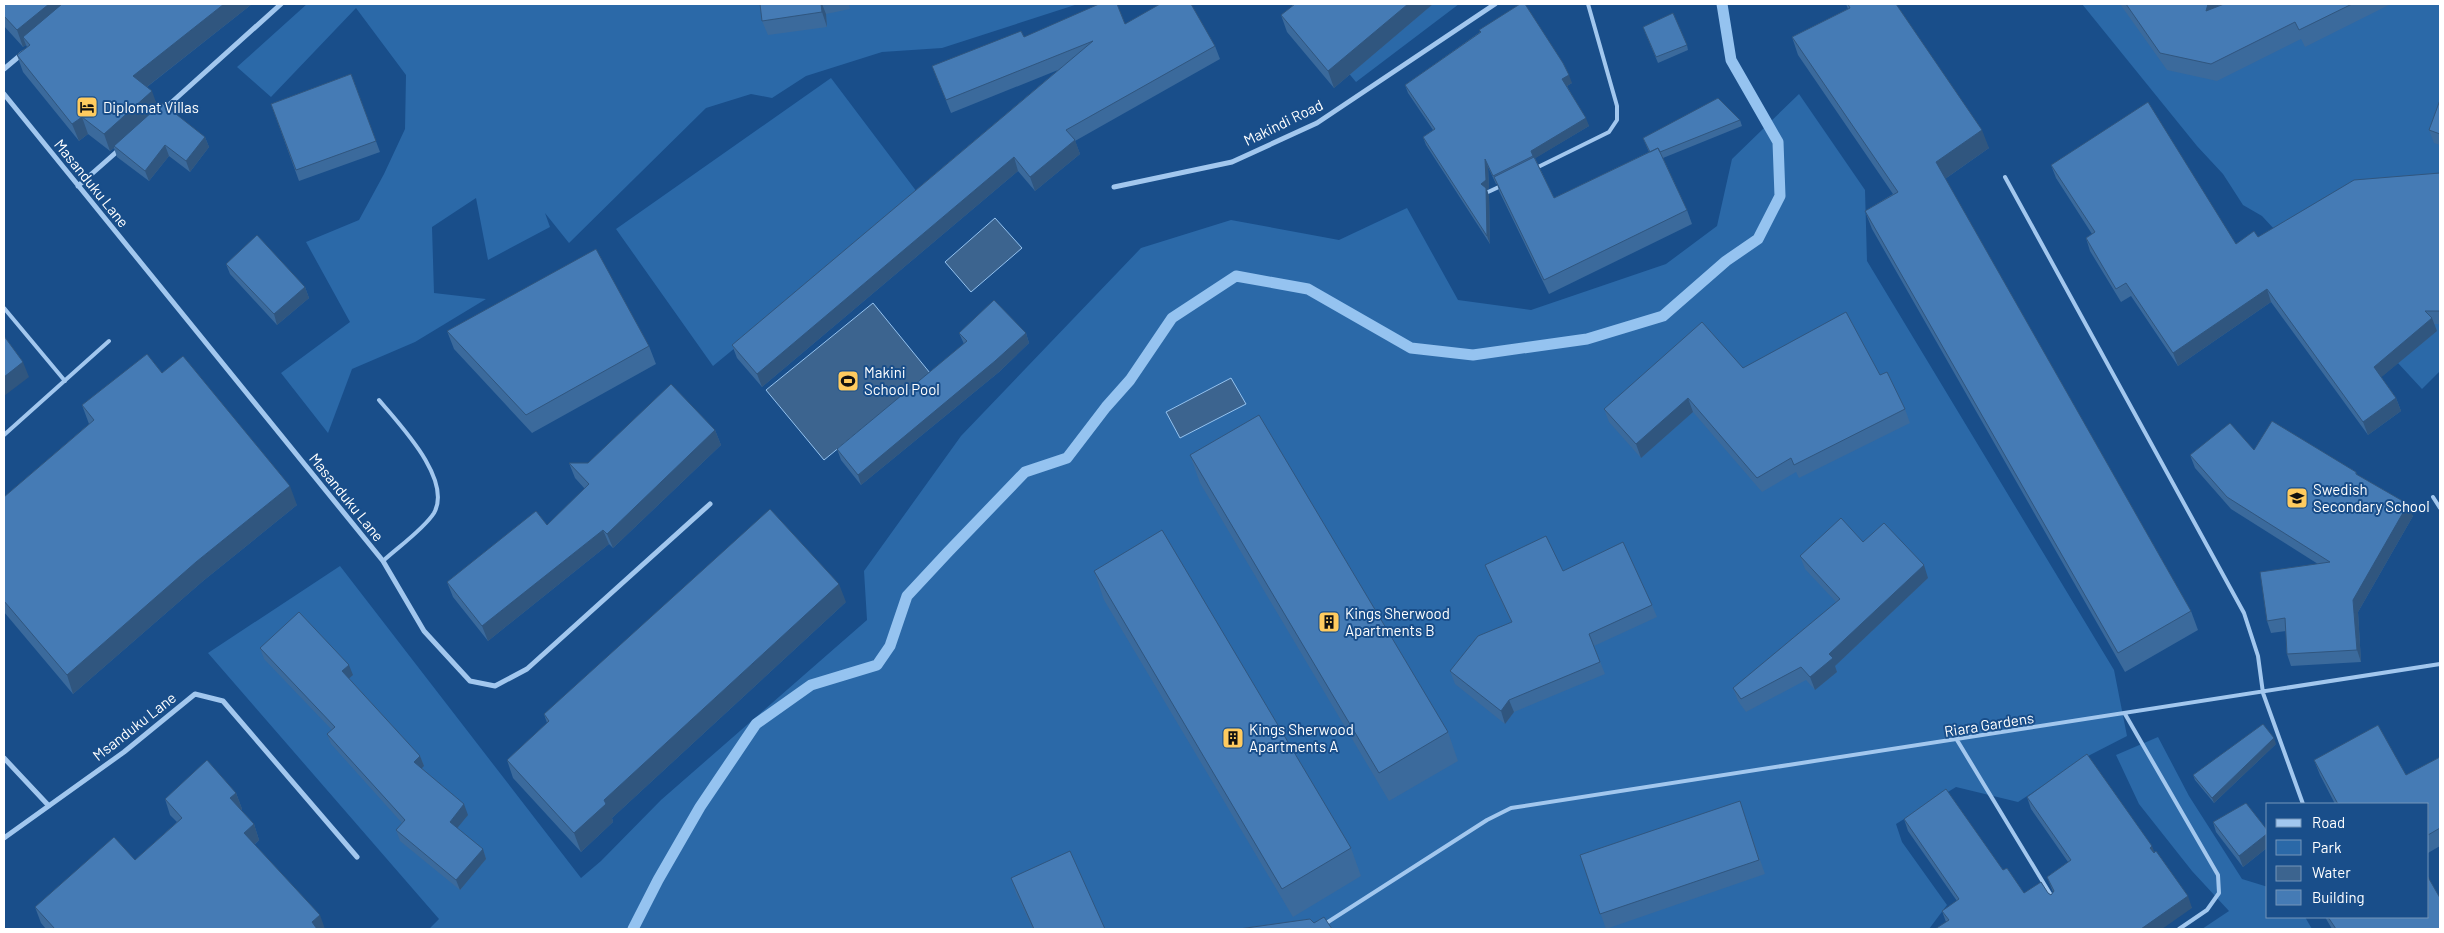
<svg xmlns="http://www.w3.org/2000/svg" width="2444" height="933" font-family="Barlow,sans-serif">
	<rect width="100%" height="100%" fill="#194e8a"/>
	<path fill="#2b69a8" d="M 307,4 L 1078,4 L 942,48 L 882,52 L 806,76 L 772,98 L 751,94 L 706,108 L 569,243 L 545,213 L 550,227 L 488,260 L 476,198 L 432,227 L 434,293 L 486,299 L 415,342 L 352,369 L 328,433 L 281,373 L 350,322 L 306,242 L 359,220 L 384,174 L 405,129 L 406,75 L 356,8 L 271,97 L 237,67 Z
		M 1291,4 L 1459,4 L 1356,82 Z
		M 2082,4 L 2440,4 L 2440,371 L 2422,389 L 2262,216 L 2243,205 L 2223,174 L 2197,146 Z
		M 831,78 L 920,196 L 713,366 L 616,229 Z
		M 1799,94 L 1865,190 L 1867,261 L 2114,670 L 2127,736 L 2090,755 L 2018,802 L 1956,787 L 1896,824 L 1902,842 L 1947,905 L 1929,929 L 429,929 L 439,919 L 208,653 L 340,566 L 581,878 L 601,861 L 661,800 L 867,620 L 864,571 L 961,436 L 1141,248 L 1231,220 L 1339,240 L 1407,208 L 1458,300 L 1531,310 L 1666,264 L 1717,226 L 1732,159 Z
		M 2158,737 L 2189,796 L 2242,879 L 2268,887 L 2268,917 L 2305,917 L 2312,929 L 2202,929 L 2229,911 L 2192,871 L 2139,804 L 2116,755 Z"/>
	<path fill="#3c648f" stroke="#95c3f0" d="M 995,218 L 1022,248 L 971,292 L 945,262 Z
		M 873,303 L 930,373 L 824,460 L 766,390 Z
		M 1231,378 L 1246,404 L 1180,438 L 1166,412 Z"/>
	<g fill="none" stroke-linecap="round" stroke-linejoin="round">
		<path stroke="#95c3f0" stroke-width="11" d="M 633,929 L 658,880 L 700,807 L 756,724 L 811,685 L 877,665 L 890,646 L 907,596 L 948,552 L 1025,472 L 1067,458 L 1106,407 L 1130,380 L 1172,318 L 1236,276 L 1308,289 L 1411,348 L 1473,355 L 1587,339 L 1663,316 L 1726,261 L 1758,239 L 1780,196 L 1778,142 L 1731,60 L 1722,4"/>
		<path stroke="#a2c7ee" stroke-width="4" d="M 1534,169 L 1609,132 L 1617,120 L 1617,106 L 1588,4
			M 2005,177 L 2244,613 L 2258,656 L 2263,693 L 2303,804
			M 1488,192 L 1501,186
			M 4,308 L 65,381
			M 379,400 C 398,423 453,479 434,513 C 424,529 397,548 383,561
			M 4,435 L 109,341
			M 2433,497 L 2440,508
			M 2125,714 L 2218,875 L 2219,893 L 2207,910 L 2179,929
			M 1957,740 L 2052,897
			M 1317,929 L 1487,820 L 1511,808 L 2440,664"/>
		<path stroke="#a2c7ee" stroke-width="5" d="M 4,69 L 23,53
			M 4,94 L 383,561 L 424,631 L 470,681 L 495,686 L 527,669 L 710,504
			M 162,111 L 281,4
			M 78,186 L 121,148
			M 1114,187 L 1232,162 L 1317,123 L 1495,4
			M 4,758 L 49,806
			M 4,838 L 124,752 L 195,694 L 223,701 L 357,857"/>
	</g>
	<path fill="#3b6a9c" d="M 4,4 L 252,4 L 147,87 L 158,106 L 205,137 L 209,147 L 190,172 L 169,156 L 149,181 L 117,157 L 114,148 L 110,151 L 88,134 L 79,141 L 23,72 L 17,55 L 27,47 L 26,45 L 23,47 L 4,26 Z
		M 760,4 L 849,4 L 850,9 L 826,14 L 827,27 L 768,35 L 762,21 Z
		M 1433,4 L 1334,88 L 1287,32 L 1281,15 Z
		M 1846,4 L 1896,4 L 1989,148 L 1945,179 L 2191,611 L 2198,630 L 2125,672 L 1872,229 L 1865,211 L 1893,194 L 1798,55 L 1792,37 L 1848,9 Z
		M 2120,4 L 2219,4 L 2218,6 L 2224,4 L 2391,4 L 2305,47 L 2301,39 L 2217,81 L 2167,70 Z
		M 1125,24 L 1215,46 L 1220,59 L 1075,141 L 1080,154 L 1035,191 L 1018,171 L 762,387 L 737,358 L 732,345 L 1058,70 L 951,113 L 932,66 L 1024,37 Z
		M 1479,30 L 1572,83 L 1567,86 L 1589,126 L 1535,158 L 1554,198 L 1649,152 L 1643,138 L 1740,120 L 1742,126 L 1663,158 L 1687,210 L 1692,224 L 1549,294 L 1499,191 L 1497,184 L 1496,184 L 1488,167 L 1489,188 L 1487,190 L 1489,196 L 1490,244 L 1426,145 L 1423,137 L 1433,130 L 1408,93 L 1405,85 L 1480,32 Z
		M 1645,32 L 1687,45 L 1688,50 L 1658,63 Z
		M 351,74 L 380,152 L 299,181 L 271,104 Z
		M 2440,100 L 2440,145 L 2434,143 L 2429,130 Z
		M 2051,165 L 2236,244 L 2258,237 L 2440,173 L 2440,324 L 2434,324 L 2437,331 L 2381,377 L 2396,398 L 2401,411 L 2368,435 L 2271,302 L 2178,366 L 2131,296 L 2121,302 L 2090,251 L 2086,238 L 2092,234 L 2056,178 Z
		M 226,264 L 305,287 L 309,298 L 277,325 L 230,274 Z
		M 447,331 L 649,346 L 656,364 L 532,433 L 454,349 Z
		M 959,333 L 1026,333 L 1029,343 L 999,372 L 861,485 L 841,460 L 837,449 L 964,344 Z
		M 1743,368 L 1880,375 L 1905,409 L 1910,423 L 1799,478 L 1796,472 L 1762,492 L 1693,412 L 1641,458 L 1609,422 L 1604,409 Z
		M 162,373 L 297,505 L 203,581 L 73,694 L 4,612 L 4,497 L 89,424 L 82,405 Z
		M 715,430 L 721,445 L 613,548 L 609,544 L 488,641 L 453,597 L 447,582 L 547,525 L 585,489 L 575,478 L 569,463 L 588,463 Z
		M 2254,450 L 2356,472 L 2357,475 L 2413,516 L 2358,612 L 2361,662 L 2291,666 L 2287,654 L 2286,631 L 2271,633 L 2267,621 L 2318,564 L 2231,509 L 2195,468 L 2190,455 Z
		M 1190,455 L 1448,732 L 1458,761 L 1389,801 L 1200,483 Z
		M 1863,542 L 1928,578 L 1835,666 L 1837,672 L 1815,690 L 1806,680 L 1746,712 L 1738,701 L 1733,688 L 1836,602 L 1805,569 L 1800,556 Z
		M 1485,565 L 1563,571 L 1652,605 L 1657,617 L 1594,646 L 1605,674 L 1514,712 L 1505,724 L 1455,684 L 1450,671 L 1511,622 L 1490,578 Z
		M 1094,571 L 1351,848 L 1361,876 L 1293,917 L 1104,600 Z
		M 846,602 L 612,818 L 613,822 L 581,852 L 513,778 L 507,760 L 547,723 L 544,714 Z
		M 260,648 L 353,675 L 349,678 L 420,756 L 424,766 L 422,768 L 468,815 L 457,828 L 483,849 L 486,859 L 460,890 L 400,841 L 396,830 L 402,823 L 331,744 L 327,734 L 332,730 L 264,659 Z
		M 2276,744 L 2214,803 L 2195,780 L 2193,775 Z
		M 2440,757 L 2440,846 L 2428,853 L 2428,804 L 2335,804 L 2320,775 L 2314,760 L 2406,775 Z
		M 236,793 L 242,809 L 241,810 L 254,824 L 259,840 L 254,845 L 325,929 L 46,929 L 41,923 L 35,907 L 135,860 L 177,822 L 170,815 L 165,799 Z
		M 2027,797 L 2155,852 L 2192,908 L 1946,922 L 1942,911 L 1957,901 L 1908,831 L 1904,819 L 2003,870 L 2024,893 L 2048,893 L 2051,895 L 2053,892 L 2047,877 L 2068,862 L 2031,809 Z
		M 1745,816 L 1765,874 L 1606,929 L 1580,855 Z
		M 2213,822 L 2268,831 L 2268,847 L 2243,867 L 2216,832 Z
		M 1011,878 L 1105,929 L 1033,929 L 1016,893 Z
		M 2325,917 L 2428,917 L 2440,929 L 2332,929 Z"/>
	<path fill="#30567f" d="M 49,4 L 75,4 L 23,37 L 26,45 L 23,47 L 17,30 Z
		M 224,4 L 252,4 L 139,93 L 133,76 Z
		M 821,4 L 822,4 L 826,14 L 827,27 L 822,12 Z
		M 1408,4 L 1433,4 L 1334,88 L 1328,71 Z
		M 2208,4 L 2219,4 L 2212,28 L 2206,11 Z
		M 1569,75 L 1572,83 L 1565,87 L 1562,79 Z
		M 152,91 L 158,108 L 114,146 L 114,148 L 110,151 L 104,134 Z
		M 82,117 L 88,134 L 79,141 L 72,124 Z
		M 1586,118 L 1589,126 L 1534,159 L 1531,151 Z
		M 1982,130 L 1989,148 L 1942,181 L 1936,162 Z
		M 205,137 L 209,147 L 190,172 L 186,161 Z
		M 1075,140 L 1080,154 L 1035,191 L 1030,177 Z
		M 165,145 L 169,156 L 149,181 L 145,171 Z
		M 1014,157 L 1018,171 L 762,387 L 757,374 Z
		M 1485,159 L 1488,167 L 1489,188 L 1487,190 L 1489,196 L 1490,244 L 1487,236 L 1481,184 Z
		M 305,287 L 309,298 L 277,325 L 274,314 Z
		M 2267,289 L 2271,302 L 2178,366 L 2173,353 Z
		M 2432,318 L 2437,331 L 2378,380 L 2374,367 Z
		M 1026,333 L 1029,343 L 999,372 L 861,485 L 858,475 Z
		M 23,362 L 29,377 L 4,396 L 4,377 Z
		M 1688,398 L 1693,412 L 1641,458 L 1636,444 Z
		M 2396,398 L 2401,411 L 2368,435 L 2363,422 Z
		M 715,430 L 721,445 L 613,548 L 607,534 Z
		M 290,486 L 297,505 L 203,581 L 73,694 L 67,675 L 196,562 Z
		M 2408,504 L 2413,516 L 2358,612 L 2361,662 L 2357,650 L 2353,600 Z
		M 603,530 L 609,544 L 488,641 L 482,626 Z
		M 1924,565 L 1928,578 L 1835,666 L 1837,672 L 1815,690 L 1810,677 L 1829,654 Z
		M 839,584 L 846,602 L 612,818 L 613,822 L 581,852 L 574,833 L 604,800 Z
		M 349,665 L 353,675 L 346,681 L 342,671 Z
		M 1509,700 L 1514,712 L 1505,724 L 1501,711 Z
		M 2274,738 L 2276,744 L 2214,803 L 2212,798 Z
		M 420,756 L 424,766 L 418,772 L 414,762 Z
		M 236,793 L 242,809 L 236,814 L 230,798 Z
		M 464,804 L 468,815 L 454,832 L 450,822 Z
		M 254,824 L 259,840 L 249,849 L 244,833 Z
		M 2268,833 L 2268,847 L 2243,867 L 2239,856 Z
		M 2152,846 L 2157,858 L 2150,848 Z
		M 483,849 L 486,859 L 460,890 L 456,880 Z
		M 2188,896 L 2192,908 L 2162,929 L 2141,929 Z
		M 320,915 L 325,929 L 315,929 L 312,922 Z"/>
	<path fill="#457bb5" stroke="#30567f" d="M 4,4 L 49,4 L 17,30 L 4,16 Z
		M 62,4 L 224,4 L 133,76 L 152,91 L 104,134 L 82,117 L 72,124 L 17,55 L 30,45 L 23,37 Z
		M 760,4 L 821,4 L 822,12 L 762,21 Z
		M 1099,4 L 1117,4 L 1125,24 L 1160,4 L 1191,4 L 1215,46 L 1066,130 L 1075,140 L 1030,177 L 1014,157 L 757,374 L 732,345 L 1093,41 L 946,100 L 932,66 L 1021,31 L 1024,37 Z
		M 1295,4 L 1408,4 L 1328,71 L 1281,15 Z
		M 1520,4 L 1525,4 L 1563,63 L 1569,75 L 1562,79 L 1586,118 L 1531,151 L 1533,156 L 1493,176 L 1485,159 L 1486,180 L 1481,184 L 1486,188 L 1487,236 L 1423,137 L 1435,129 L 1405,85 L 1481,32 L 1479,30 Z
		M 1848,4 L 1896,4 L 1982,130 L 1936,162 L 2191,611 L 2118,653 L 1865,211 L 1898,192 L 1792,37 L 1850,8 Z
		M 2126,4 L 2208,4 L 2206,11 L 2224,4 L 2352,4 L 2299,30 L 2295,22 L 2211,64 L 2160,53 Z
		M 1673,13 L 1687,45 L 1656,57 L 1643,27 Z
		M 351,74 L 376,141 L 296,170 L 271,104 Z
		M 1718,98 L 1740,120 L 1660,152 L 1658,148 L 1650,152 L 1643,138 Z
		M 2440,100 L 2440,134 L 2429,130 Z
		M 2148,102 L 2236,244 L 2254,231 L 2258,237 L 2354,180 L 2440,173 L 2440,311 L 2425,311 L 2432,318 L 2374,367 L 2396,398 L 2363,422 L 2267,289 L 2173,353 L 2126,283 L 2116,289 L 2086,238 L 2095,232 L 2051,165 Z
		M 162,103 L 205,137 L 186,161 L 165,145 L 145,171 L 114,146 Z
		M 1658,148 L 1687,210 L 1544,280 L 1494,177 L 1534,157 L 1554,198 Z
		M 257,235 L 305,287 L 274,314 L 226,264 Z
		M 596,249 L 649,346 L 526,415 L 447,331 Z
		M 994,300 L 1026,333 L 995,361 L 858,475 L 837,449 L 967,341 L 959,333 Z
		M 1846,312 L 1880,375 L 1887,372 L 1905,409 L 1794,465 L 1791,458 L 1757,478 L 1688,398 L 1636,444 L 1604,409 L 1702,322 L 1743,368 Z
		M 4,336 L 23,362 L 4,377 Z
		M 147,354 L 162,373 L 183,356 L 290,486 L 196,562 L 67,675 L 4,601 L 4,497 L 94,420 L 82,405 Z
		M 671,384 L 715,430 L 607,534 L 603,530 L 482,626 L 447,582 L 536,511 L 547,525 L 589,484 L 569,463 L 588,463 Z
		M 1259,415 L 1448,732 L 1379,773 L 1190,455 Z
		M 2272,421 L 2356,472 L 2356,474 L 2408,504 L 2353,600 L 2357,650 L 2287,654 L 2285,618 L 2267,621 L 2260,572 L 2330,562 L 2227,497 L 2190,455 L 2230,423 L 2254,450 Z
		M 770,509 L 839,584 L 604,800 L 606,804 L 574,833 L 507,760 L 549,721 L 544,714 Z
		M 1841,518 L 1863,542 L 1884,523 L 1924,565 L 1829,654 L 1833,658 L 1810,677 L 1801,667 L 1741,699 L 1733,688 L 1840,599 L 1800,556 Z
		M 1162,530 L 1351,848 L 1282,889 L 1094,571 Z
		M 1546,536 L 1563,571 L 1623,542 L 1652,605 L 1589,634 L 1600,662 L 1509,700 L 1501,711 L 1450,671 L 1478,636 L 1512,622 L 1485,565 Z
		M 299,612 L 349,665 L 342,671 L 420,756 L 414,762 L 464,804 L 450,822 L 483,849 L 456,880 L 396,830 L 405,820 L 327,734 L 335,727 L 260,648 Z
		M 2263,724 L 2274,738 L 2212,798 L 2193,775 Z
		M 2378,725 L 2406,775 L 2440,757 L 2440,828 L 2428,835 L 2428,804 L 2338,804 L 2314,760 Z
		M 2087,754 L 2152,846 L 2150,848 L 2154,853 L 2156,851 L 2188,896 L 2141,929 L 1935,929 L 1949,920 L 1942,911 L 1959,899 L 1904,819 L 1946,789 L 2003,870 L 2007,868 L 2024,893 L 2041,882 L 2048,893 L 2051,895 L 2054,891 L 2047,877 L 2071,860 L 2027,797 Z
		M 207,760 L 236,793 L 230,798 L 254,824 L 244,833 L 320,915 L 312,922 L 317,929 L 55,929 L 35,907 L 114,837 L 135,860 L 182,818 L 165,799 Z
		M 1740,801 L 1759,860 L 1600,914 L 1580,855 Z
		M 2246,803 L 2268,831 L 2268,833 L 2239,856 L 2213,822 Z
		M 1070,851 L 1105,929 L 1034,929 L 1011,878 Z
		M 2428,877 L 2440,898 L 2440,929 L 2336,929 L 2328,917 L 2428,917 Z
		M 1324,917 L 1332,929 L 1239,929 L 1310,919 L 1314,923 Z"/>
	<defs>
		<g id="hotel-square" transform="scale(1.125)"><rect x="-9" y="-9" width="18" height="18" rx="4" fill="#ffcb5f" stroke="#194e8a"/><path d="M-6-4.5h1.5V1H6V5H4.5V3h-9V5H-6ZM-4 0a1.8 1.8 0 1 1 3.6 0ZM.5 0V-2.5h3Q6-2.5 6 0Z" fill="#111"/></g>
		<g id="stadium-square" transform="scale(1.125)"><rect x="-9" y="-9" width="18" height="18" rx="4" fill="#ffcb5f" stroke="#194e8a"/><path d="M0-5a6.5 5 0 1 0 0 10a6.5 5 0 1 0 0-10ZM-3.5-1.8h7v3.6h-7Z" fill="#111"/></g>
		<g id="school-square" transform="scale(1.125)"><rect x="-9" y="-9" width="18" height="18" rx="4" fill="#ffcb5f" stroke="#194e8a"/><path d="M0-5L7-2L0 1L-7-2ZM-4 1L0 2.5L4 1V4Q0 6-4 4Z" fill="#111"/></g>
		<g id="building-square" transform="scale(1.125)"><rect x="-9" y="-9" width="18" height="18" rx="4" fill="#ffcb5f" stroke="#194e8a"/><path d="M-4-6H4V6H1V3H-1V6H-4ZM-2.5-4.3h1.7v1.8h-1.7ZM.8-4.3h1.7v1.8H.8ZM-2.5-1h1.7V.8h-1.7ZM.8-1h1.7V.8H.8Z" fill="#111"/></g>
	</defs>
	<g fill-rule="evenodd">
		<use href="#hotel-square" x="87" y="107"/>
		<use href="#stadium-square" x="848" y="381"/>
		<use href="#school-square" x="2297" y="498"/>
		<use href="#building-square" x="1329" y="622"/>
		<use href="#building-square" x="1233" y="738"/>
	</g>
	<g text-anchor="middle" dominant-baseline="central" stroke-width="4" stroke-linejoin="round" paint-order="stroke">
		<g font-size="15" fill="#fff" stroke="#194e8a" text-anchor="start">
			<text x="103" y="107">Diplomat Villas</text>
			<text x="864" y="372">Makini<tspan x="864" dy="17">School Pool</tspan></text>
			<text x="2313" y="489">Swedish<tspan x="2313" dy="17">Secondary School</tspan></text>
			<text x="1345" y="613">Kings Sherwood<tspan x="1345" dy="17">Apartments B</tspan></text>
			<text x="1249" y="729">Kings Sherwood<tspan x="1249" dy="17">Apartments A</tspan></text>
		</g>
		<g font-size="15" fill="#fff" stroke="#194e8a">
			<text transform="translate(1283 122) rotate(-26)">Makindi Road</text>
			<text transform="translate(92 183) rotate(51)">Masanduku Lane</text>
			<text transform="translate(347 497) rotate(51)">Masanduku Lane</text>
			<text transform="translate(1989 724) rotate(-9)">Riara Gardens</text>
			<text transform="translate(134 726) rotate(-38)">Msanduku Lane</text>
		</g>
	</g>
	<rect width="2444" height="933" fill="none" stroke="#ffffff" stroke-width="10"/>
	<rect x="2266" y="803" width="162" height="115" fill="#194e8a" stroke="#7595b9"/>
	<rect x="2276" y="819" width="25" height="8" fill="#a2c7ee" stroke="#7595b9"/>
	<text x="2312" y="828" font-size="15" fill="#ffffff">Road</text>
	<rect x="2276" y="840" width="25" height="15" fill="#2b69a8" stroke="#7595b9"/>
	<text x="2312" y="853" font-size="15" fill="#ffffff">Park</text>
	<rect x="2276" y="866" width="25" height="15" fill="#3c648f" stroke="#7595b9"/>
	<text x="2312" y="878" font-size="15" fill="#ffffff">Water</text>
	<rect x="2276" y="890" width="25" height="15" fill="#457bb5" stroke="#7595b9"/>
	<text x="2312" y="903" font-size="15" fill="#ffffff">Building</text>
</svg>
